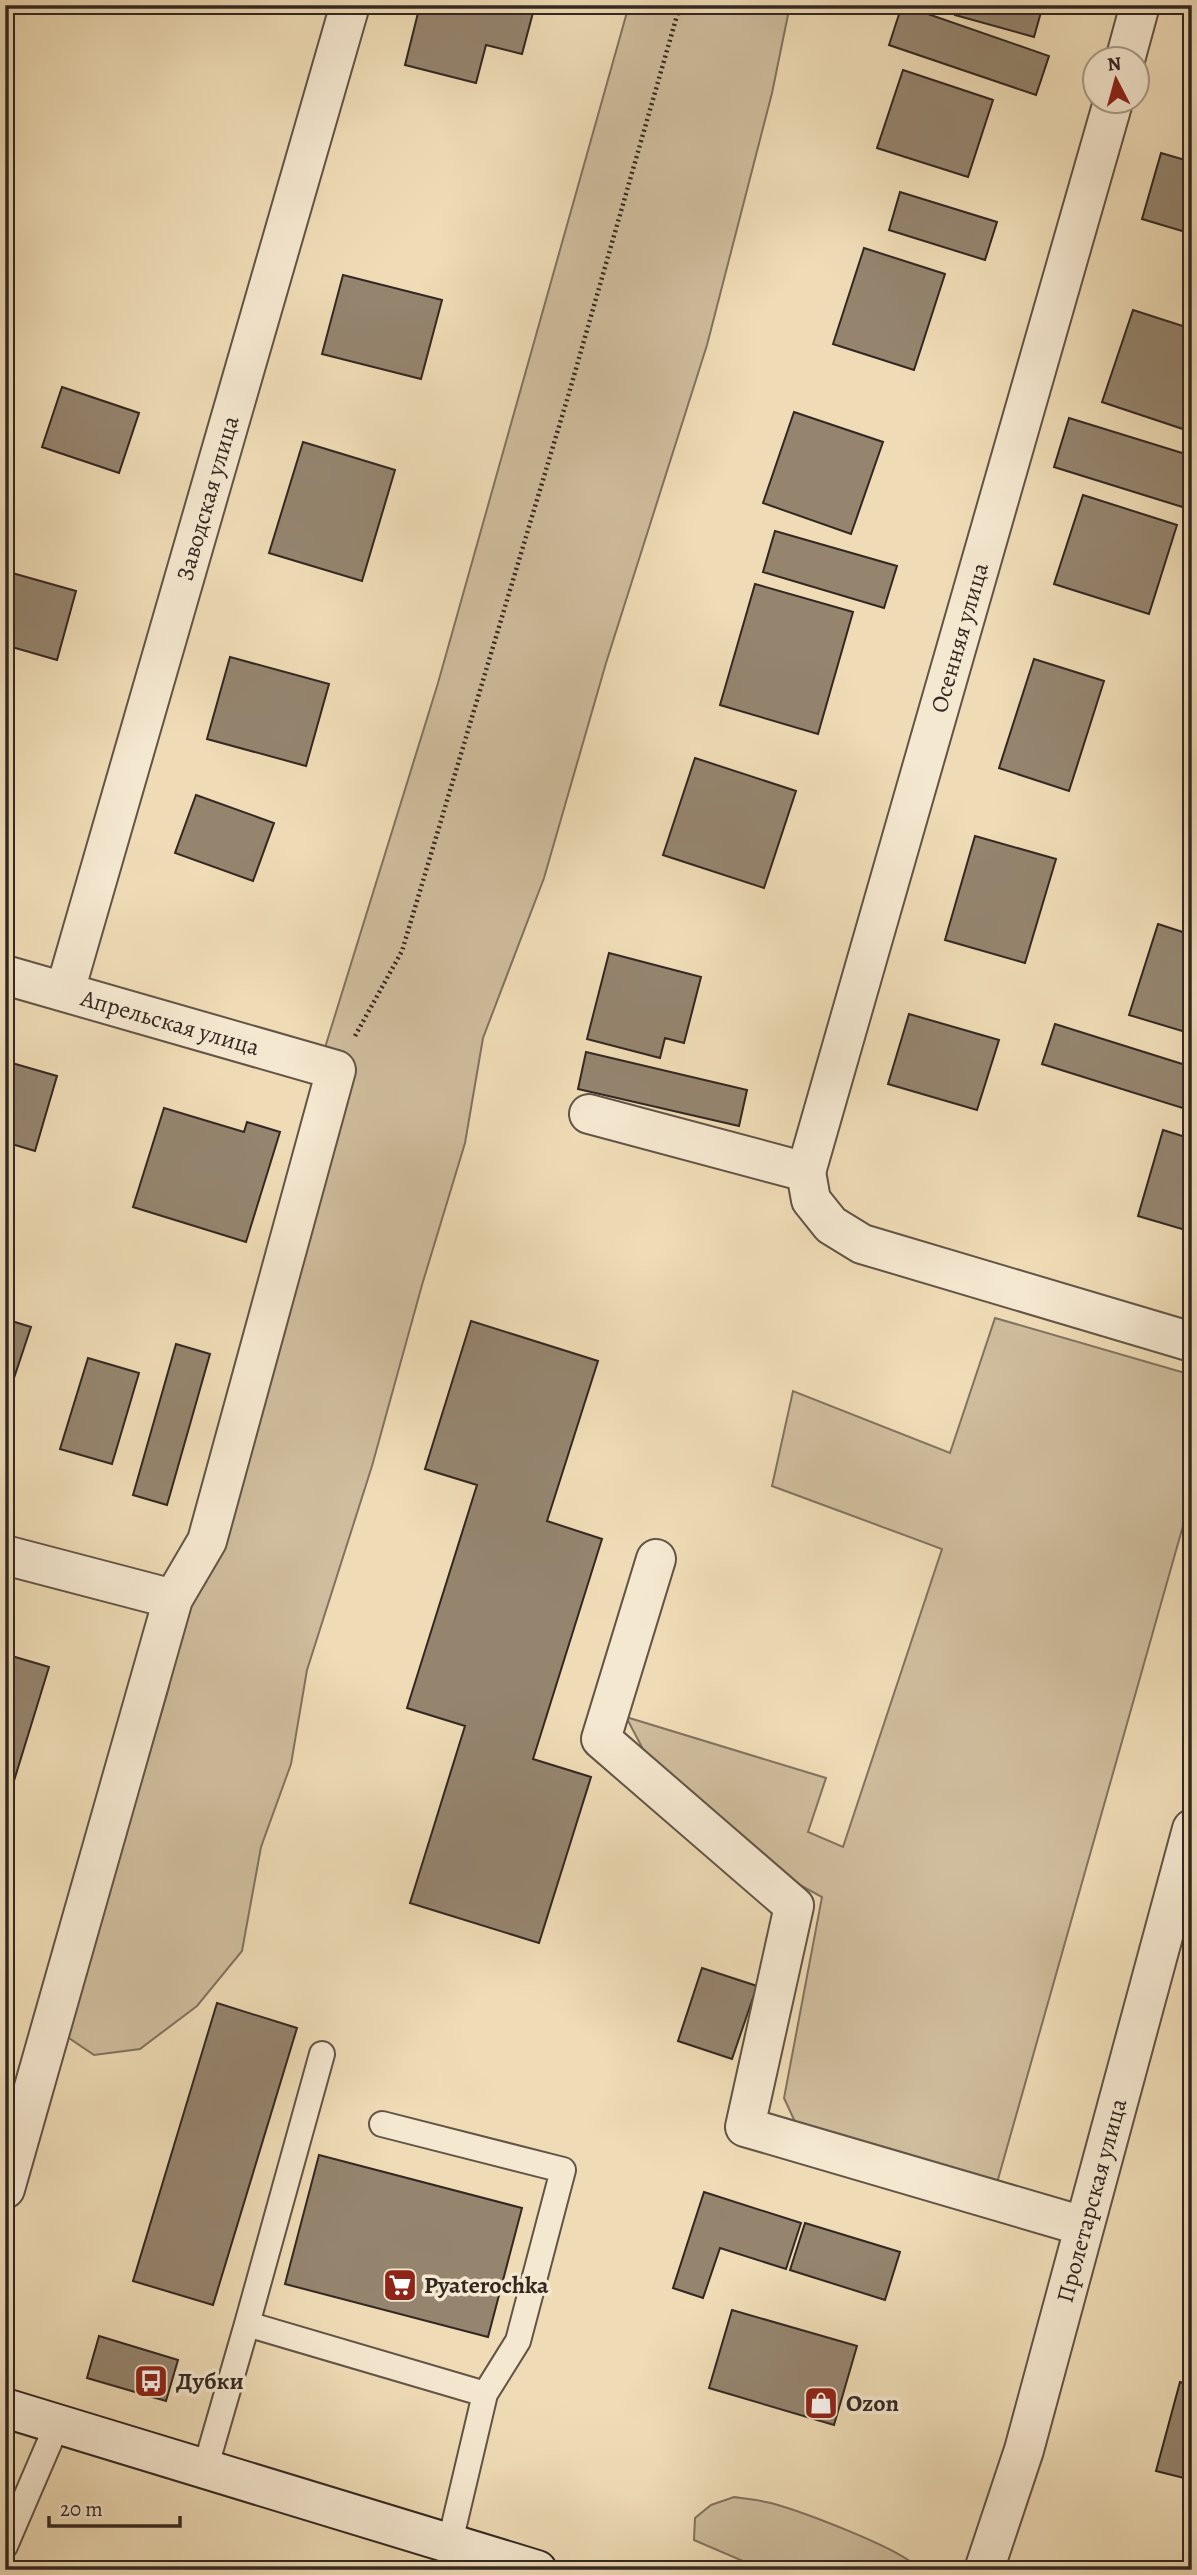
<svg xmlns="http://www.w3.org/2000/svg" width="1197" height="2575" font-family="Alegreya,serif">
	<rect width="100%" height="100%" fill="#efdcb6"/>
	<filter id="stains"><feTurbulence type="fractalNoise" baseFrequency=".00286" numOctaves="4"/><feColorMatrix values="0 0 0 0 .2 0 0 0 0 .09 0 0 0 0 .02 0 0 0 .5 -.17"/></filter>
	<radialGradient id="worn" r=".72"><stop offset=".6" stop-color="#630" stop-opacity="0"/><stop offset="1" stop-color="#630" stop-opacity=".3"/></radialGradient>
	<path fill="#cfbd9d" stroke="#817260" stroke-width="2" d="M 629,5 L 790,5 L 772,93 L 707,345 L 606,663 L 544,878 L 483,1038 L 465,1143 L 422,1285 L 372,1466 L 307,1670 L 291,1764 L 261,1847 L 242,1951 L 197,2006 L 140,2049 L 94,2055 L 66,2036 L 169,1687 L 183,1552 L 214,1457 L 310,1096 L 438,683 Z
		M 995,1318 L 1192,1375 L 1192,1494 L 993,2197 L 796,2124 L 784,2098 L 822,1897 L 714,1838 L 663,1787 L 626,1717 L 826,1778 L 808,1832 L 843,1847 L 942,1549 L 772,1486 L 793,1391 L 950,1453 Z
		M 734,2497 C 746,2499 759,2500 771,2503 C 800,2511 904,2549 920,2570 L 764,2570 L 694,2540 L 695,2518 L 711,2505 Z"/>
	<path fill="#95856f" stroke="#332722" stroke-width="2" d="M 420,5 L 535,5 L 522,54 L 486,45 L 476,83 L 405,65 Z
		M 902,5 L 1049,56 L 1036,95 L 889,45 Z
		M 958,5 L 1043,5 L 1034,37 L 955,15 Z
		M 903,70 L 993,100 L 968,177 L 877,148 Z
		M 1161,153 L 1192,162 L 1192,234 L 1142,219 Z
		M 900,192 L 997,222 L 985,260 L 889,230 Z
		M 864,248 L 945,274 L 914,370 L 833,344 Z
		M 343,275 L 442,300 L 421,379 L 322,354 Z
		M 1133,310 L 1192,329 L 1192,432 L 1102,402 Z
		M 62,387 L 139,413 L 119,473 L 42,447 Z
		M 794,412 L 883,442 L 851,534 L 763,503 Z
		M 1069,418 L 1192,456 L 1192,510 L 1054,467 Z
		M 303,442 L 395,470 L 362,581 L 269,553 Z
		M 1083,495 L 1177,525 L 1149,614 L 1054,584 Z
		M 775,531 L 897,566 L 884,608 L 763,572 Z
		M 5,571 L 76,591 L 57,660 L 5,645 Z
		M 755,584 L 853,612 L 818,734 L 720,705 Z
		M 230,657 L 329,684 L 306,766 L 207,739 Z
		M 1034,659 L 1104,681 L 1069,791 L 999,768 Z
		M 695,758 L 796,791 L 764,888 L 663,855 Z
		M 196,795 L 274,823 L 253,881 L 175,853 Z
		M 975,836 L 1056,859 L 1025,963 L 945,940 Z
		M 1158,924 L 1192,935 L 1192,1034 L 1129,1015 Z
		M 609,953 L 701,977 L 684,1043 L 665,1038 L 660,1058 L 587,1039 Z
		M 909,1014 L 999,1040 L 977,1110 L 888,1084 Z
		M 1055,1024 L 1192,1067 L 1192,1111 L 1042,1064 Z
		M 586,1052 L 747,1090 L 739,1126 L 578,1089 Z
		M 5,1061 L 57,1076 L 35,1151 L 5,1142 Z
		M 164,1108 L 244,1132 L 247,1122 L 280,1132 L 246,1242 L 133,1207 Z
		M 1163,1130 L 1192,1139 L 1192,1232 L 1138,1216 Z
		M 5,1319 L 31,1327 L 5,1405 Z
		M 471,1321 L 598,1361 L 547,1521 L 602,1539 L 533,1759 L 591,1777 L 539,1943 L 410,1903 L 465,1726 L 407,1708 L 477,1485 L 425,1469 Z
		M 176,1344 L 210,1354 L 167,1505 L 133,1495 Z
		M 88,1358 L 139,1373 L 112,1464 L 60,1449 Z
		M 5,1654 L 49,1667 L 5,1810 Z
		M 702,1968 L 757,1986 L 732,2059 L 678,2041 Z
		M 217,2003 L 297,2028 L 213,2305 L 133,2281 Z
		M 319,2155 L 522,2208 L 488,2337 L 285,2284 Z
		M 704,2192 L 801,2223 L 786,2269 L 720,2248 L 703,2298 L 673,2288 Z
		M 805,2223 L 900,2252 L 885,2300 L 790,2270 Z
		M 732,2310 L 857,2346 L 834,2425 L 709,2388 Z
		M 99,2336 L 178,2360 L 166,2401 L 87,2378 Z
		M 1180,2382 L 1192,2386 L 1192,2480 L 1156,2471 Z"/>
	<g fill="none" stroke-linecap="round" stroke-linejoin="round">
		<g stroke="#625447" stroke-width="28">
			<path id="service" d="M 382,2124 L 563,2170 L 518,2341 L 485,2394
				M 247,2324 L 322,2054
				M 205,2469 L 247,2324 L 485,2394 L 450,2542
				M 5,2546 L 57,2425"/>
		</g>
		<g stroke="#625447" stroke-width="42">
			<g id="minor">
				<path d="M 1125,60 L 1140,5"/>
				<path id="s1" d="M 5,975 L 336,1070 L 207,1541 L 173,1599 L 5,2189"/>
				<path id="s2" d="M 65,991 L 350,5"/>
				<path d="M 589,1114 L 806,1172 L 811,1200 L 831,1225 L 862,1244 L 1192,1342"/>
				<path id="s3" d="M 806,1172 L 1113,102"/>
				<path d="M 5,1555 L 173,1599"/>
				<path d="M 656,1559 L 601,1739 L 794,1906 L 745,2127 L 1083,2226"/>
				<path id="s4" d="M 984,2570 L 1024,2450 L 1192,1829"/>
			</g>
		</g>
		<g stroke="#332722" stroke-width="42">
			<path id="secondary" d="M 5,2408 L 537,2570"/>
		</g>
		<path stroke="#332722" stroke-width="4.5" stroke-dasharray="2 3.5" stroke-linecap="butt" d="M 355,1036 L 402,951 L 569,393 L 680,5"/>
		<use href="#service" stroke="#f5e8d0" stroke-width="24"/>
		<use href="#minor" stroke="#f5e8d0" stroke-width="38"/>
		<use href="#secondary" stroke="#f5e8d0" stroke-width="38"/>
	</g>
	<defs>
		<g id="supermarket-square" transform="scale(1.75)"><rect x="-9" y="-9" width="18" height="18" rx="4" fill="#8f2418" stroke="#f5e8d0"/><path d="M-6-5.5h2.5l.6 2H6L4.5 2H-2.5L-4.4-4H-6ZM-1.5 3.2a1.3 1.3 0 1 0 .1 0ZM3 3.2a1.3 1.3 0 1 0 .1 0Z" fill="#fff"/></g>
		<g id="bus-square" transform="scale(1.75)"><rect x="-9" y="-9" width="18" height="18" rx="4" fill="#8f2418" stroke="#f5e8d0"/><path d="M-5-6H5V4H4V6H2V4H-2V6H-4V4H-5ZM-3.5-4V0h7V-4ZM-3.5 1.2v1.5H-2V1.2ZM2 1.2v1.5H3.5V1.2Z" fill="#fff"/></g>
		<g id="shop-square" transform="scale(1.75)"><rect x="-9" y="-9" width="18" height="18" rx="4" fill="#8f2418" stroke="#f5e8d0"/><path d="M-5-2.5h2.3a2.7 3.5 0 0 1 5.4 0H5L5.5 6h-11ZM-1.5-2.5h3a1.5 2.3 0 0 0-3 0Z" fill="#fff"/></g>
	</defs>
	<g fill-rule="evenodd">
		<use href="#supermarket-square" x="400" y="2285"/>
		<use href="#bus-square" x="151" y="2381"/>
		<use href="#shop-square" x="821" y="2403"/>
	</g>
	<g text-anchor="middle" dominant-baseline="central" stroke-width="7" stroke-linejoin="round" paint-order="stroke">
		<g font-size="24" fill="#332722" stroke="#f5e8d0">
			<text stroke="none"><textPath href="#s2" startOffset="513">Заводская улица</textPath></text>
			<text stroke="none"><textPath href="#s3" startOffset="556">Осенняя улица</textPath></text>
			<text stroke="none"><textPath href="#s1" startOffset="172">Апрельская улица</textPath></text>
			<text stroke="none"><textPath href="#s4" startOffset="385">Пролетарская улица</textPath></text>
		</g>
		<g font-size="24" font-weight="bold" fill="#332722" stroke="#f5e8d0" text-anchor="start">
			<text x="424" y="2285">Pyaterochka</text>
			<text x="176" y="2381">Дубки</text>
			<text x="846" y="2403">Ozon</text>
		</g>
	</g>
	<rect width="1197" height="2575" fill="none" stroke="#efdcb6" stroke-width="28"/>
	<rect x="7" y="7" width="1183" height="2561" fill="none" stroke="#332722" stroke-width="3.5"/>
	<rect x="14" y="14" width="1169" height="2547" fill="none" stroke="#332722" stroke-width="2"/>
	<g transform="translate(1116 80) rotate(354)"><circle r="33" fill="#f5e8d0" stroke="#a79b8a" stroke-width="2"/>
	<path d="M0-5L12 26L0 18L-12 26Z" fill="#8f2418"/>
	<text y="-10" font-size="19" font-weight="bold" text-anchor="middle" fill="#332722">N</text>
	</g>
	<path d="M49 2516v10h131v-10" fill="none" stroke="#332722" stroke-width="3.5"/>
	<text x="60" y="2516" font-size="21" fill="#332722" stroke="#f5e8d0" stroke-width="5" paint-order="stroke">20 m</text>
	<rect width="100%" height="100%" filter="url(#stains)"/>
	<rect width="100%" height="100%" fill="url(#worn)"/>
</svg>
